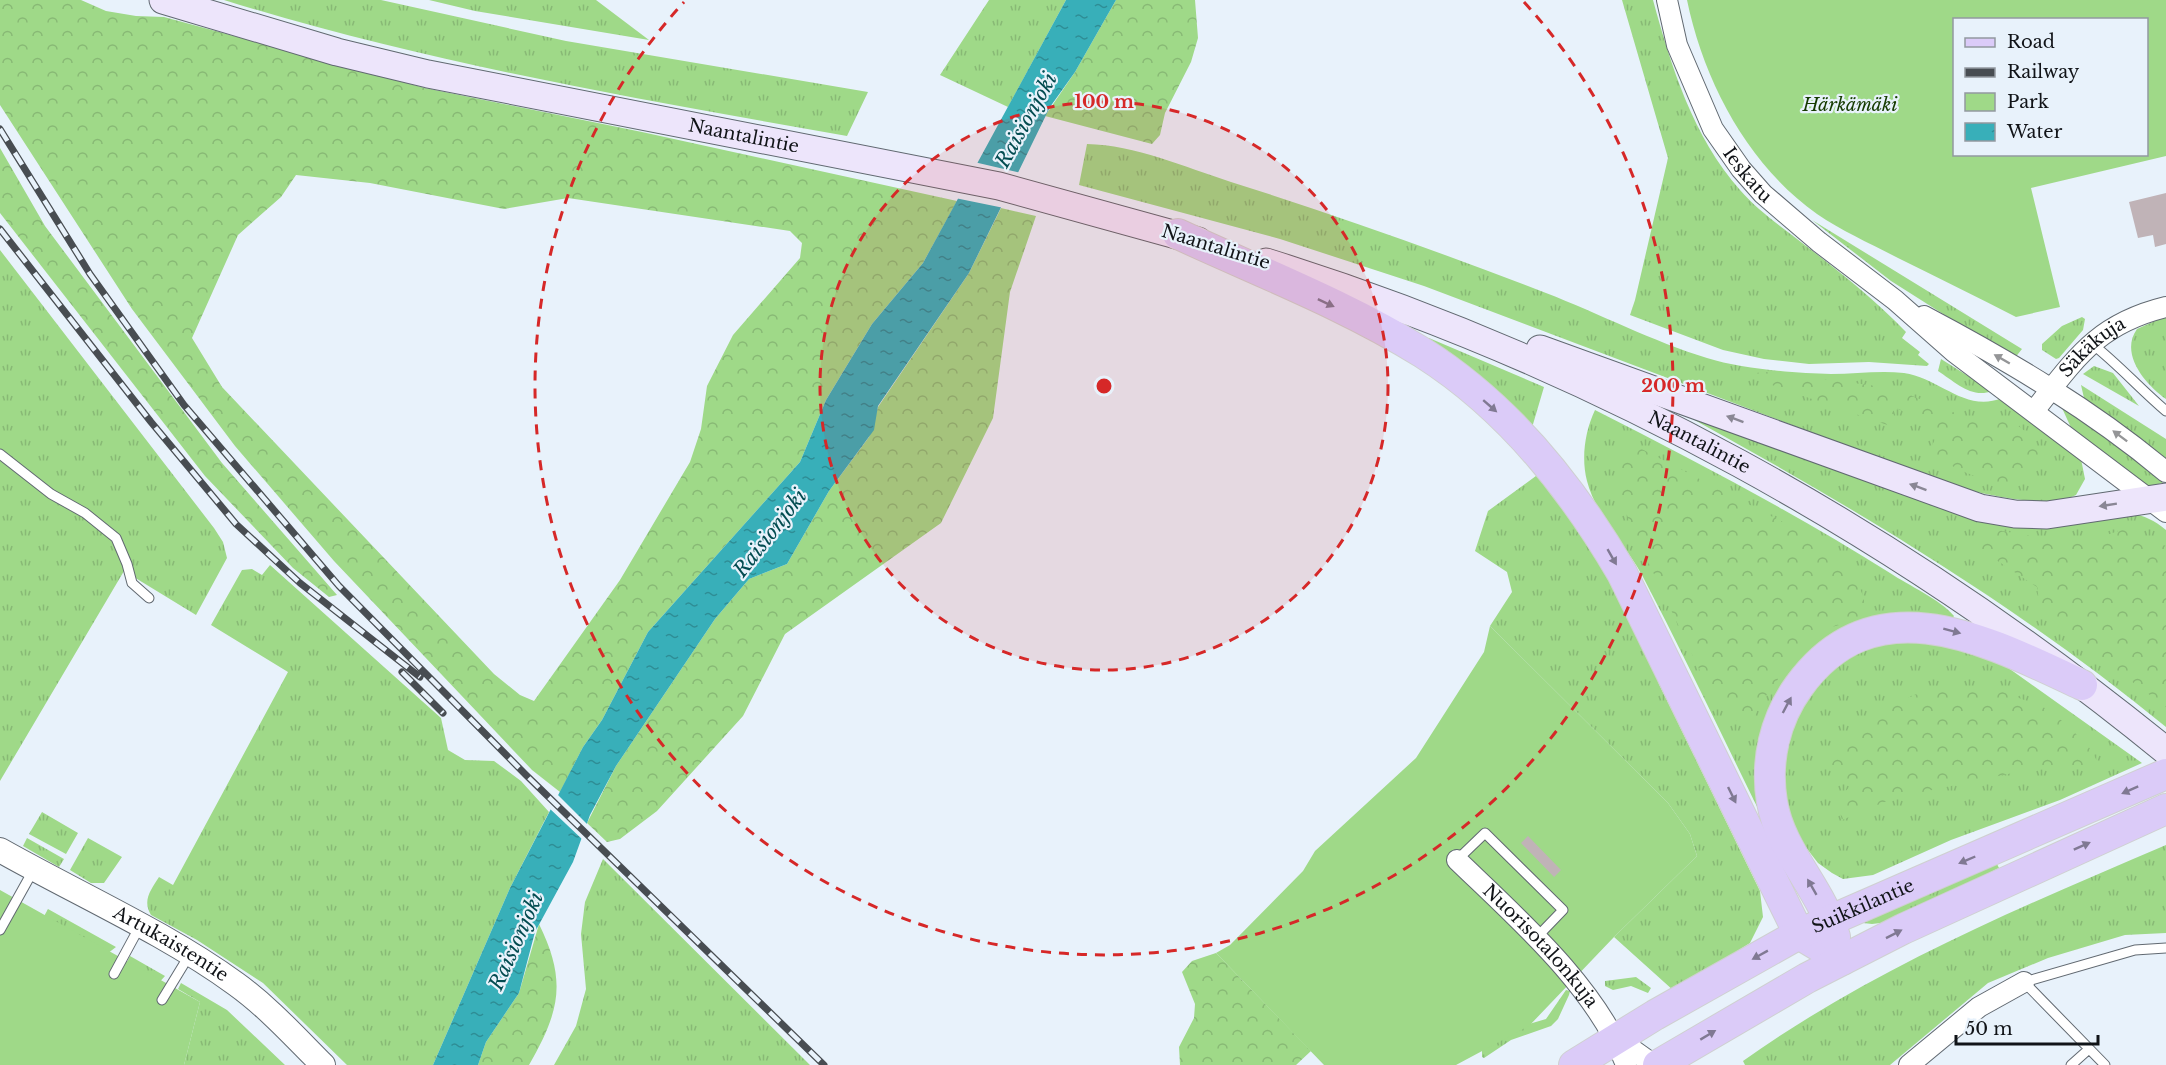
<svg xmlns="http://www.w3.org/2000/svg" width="2166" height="1065" font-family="'Libre Baskerville',serif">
	<defs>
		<pattern id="grass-tufts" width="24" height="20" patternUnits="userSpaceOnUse" patternTransform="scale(1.5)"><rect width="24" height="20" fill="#9fd988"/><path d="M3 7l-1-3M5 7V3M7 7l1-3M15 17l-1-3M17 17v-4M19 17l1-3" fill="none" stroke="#88b975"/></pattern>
		<pattern id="forest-crowns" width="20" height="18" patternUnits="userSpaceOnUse" patternTransform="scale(1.5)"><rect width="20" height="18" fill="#9fd988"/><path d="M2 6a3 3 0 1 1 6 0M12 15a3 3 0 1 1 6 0" fill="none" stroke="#88b975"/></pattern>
		<pattern id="water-ripples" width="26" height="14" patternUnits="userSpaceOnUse" patternTransform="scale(1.5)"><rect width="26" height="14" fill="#38afb9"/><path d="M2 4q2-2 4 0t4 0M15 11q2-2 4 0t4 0" fill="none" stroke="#2e8d95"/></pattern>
	</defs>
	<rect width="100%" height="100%" fill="#e8f2fb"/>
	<path fill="url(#grass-tufts)" d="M 224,0 L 381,0 L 566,41 L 868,92 L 847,136 C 637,99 427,63 224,0 Z
		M 429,0 L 596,0 L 649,40 L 475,11 Z
		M 989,0 L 1066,0 L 1008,107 L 940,75 Z
		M 1622,0 L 1653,0 C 1671,66 1693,137 1740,190 C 1759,212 1786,230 1810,249 C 1844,275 1876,301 1906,332 L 1902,338 L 1920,352 L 1918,355 L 1929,364 L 1927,366 L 1869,362 L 1809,364 L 1764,359 L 1723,350 L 1630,315 L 1635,300 L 1668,158 Z
		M 1087,144 C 1135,145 1185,167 1231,182 C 1337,215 1442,253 1546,293 C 1598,313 1654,342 1707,358 C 1742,369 1795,373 1831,374 C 1855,374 1880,370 1904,373 C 1940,378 1965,413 2002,398 L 2081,459 L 2085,479 L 2076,495 C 2047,510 1984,494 1953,486 L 1424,286 L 1280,239 L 1079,185 Z
		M 1812,220 L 2022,349 L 2014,359 L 1891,281 Z
		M 0,250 L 214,528 L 223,542 L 227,558 L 196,615 L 124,571 L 0,781 Z
		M 2166,316 L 2166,399 C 2146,385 2119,354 2137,329 Z
		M 2082,317 L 2085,319 L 2083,330 L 2059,358 L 2056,359 L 2042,350 L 2042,344 L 2062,326 Z
		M 1429,338 L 1544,387 L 1531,431 L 1427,340 Z
		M 1941,359 L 1992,391 C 1972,399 1955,382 1938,371 Z
		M 2094,366 L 2113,373 L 2139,406 L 2083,374 Z
		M 2081,385 L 2166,439 L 2166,466 L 2095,409 L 2084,398 Z
		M 2062,408 L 2065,408 L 2164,480 L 2162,483 L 2147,487 L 2073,432 Z
		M 1595,410 C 1695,461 1795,513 1890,573 C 1908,585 1941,600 1954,616 L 1951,620 L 1871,624 L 1761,733 C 1753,767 1761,796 1768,829 C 1726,744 1686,659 1642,575 C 1625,544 1596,516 1587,481 C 1581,458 1585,431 1595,410 Z
		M 1680,412 L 1945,507 L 2130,513 C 2145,516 2154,520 2166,530 L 2166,727 C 2016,604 1850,505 1680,412 Z
		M 1540,473 L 1629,609 L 1659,684 L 1760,891 L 1763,917 L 1750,943 L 1674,991 L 1614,937 L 1697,856 L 1690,834 L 1668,803 L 1490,626 L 1512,592 L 1507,572 L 1475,551 L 1488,511 Z
		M 270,565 L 441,718 L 448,750 L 465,760 L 494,761 L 521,781 L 549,812 L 510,888 L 433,1065 L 347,1065 L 263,983 L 197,940 L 151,915 C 142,900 151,890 159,877 L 173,885 L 288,672 L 211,625 L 242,570 L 252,569 L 262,575 Z
		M 1939,639 L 2007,667 L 2142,763 L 2060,800 L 1951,840 L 1873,875 L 1843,879 L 1832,873 L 1818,863 L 1797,836 L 1785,805 L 1785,731 L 1829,668 L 1876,644 Z
		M 42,812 L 78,833 L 66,854 L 29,834 Z
		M 27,838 L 64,859 L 59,867 L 23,846 Z
		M 88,838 L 122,857 L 104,883 L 91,883 L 70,870 Z
		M 2166,845 L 2166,933 L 2125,935 L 2048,958 L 1988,983 L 1890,1065 L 1745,1065 L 1743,1061 C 1872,969 2021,907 2166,845 Z
		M 603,859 L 810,1065 L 554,1065 L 576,1026 L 586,989 L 581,934 L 585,902 Z
		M 1996,862 L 1999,868 L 1889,922 L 1872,924 L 1863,923 L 1862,920 Z
		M 48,909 L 116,947 L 103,957 L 0,996 Z
		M 130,956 L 165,976 L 85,1065 L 125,966 Z
		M 1636,977 L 1651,988 L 1648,993 L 1631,986 L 1613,990 L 1605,986 L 1605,981 Z
		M 181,983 L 227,1010 L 285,1065 L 184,1065 L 200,1002 L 178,989 Z
		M 1566,990 L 1570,991 L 1569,995 L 1558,1019 L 1551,1026 L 1511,1040 L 1484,1058 L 1482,1057 L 1482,1050 L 1529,1024 L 1546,1019 Z"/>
	<path fill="url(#forest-crowns)" fill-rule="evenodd" d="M 0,0 L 81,0 L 106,11 L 136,16 L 164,17 L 425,88 L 642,132 L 957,201 L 923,263 L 872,324 L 826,400 L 800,462 L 648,632 L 602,720 L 583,747 L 560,792 L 532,770 L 334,561 L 235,446 L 132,309 L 0,105 ZM 296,175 L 370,183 L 504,209 L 568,198 L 790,231 L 802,243 L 800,258 L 733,335 L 707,386 L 701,429 L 690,462 L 620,580 L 534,701 L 520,695 L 494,674 L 222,387 L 192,338 L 238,235 L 281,197 Z
		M 1116,0 L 1195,0 L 1198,38 L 1191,62 L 1165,113 L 1160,135 L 1152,144 L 1045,116 L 1075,72 Z
		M 0,148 L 45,226 L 222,463 L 337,595 L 329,597 L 293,568 L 205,476 L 0,213 Z
		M 1001,208 L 1036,216 L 1010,292 L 993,418 L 941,523 L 785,634 L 743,716 L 657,811 L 620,839 L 607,842 L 587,823 L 616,766 L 715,619 L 749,579 L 787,564 L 829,491 L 869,437 L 878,407 L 969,273 Z
		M 1769,372 L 1892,388 L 1973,420 L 2012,421 L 2031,436 L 2044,458 L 2007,484 C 1976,478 1954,470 1929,451 L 1938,434 L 1921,420 L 1892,406 L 1896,428 L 1740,374 Z
		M 1632,444 L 1829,546 C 1840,560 1872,593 1863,613 C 1856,627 1837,622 1826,630 C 1797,654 1769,685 1753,719 L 1738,722 L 1714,700 L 1630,524 L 1620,494 L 1618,461 Z
		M 1977,527 L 2081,544 L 2124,529 L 2166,546 L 2166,707 L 2041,614 L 2037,587 L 1981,550 Z
		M 1993,688 L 2050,710 L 2087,744 L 2099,764 L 2076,768 L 2027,770 L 1894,798 L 1842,820 L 1837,801 L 1851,785 L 1830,766 C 1850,737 1896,695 1933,690 C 1952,688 1973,689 1993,688 Z
		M 539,924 C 567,981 560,1011 529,1065 L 478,1065 L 486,1042 L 519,993 Z
		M 1216,953 L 1311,1051 L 1296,1065 L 1180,1065 L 1179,1047 L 1194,1018 L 1195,1004 L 1182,972 L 1192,961 Z"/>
	<path fill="#9fd988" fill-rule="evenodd" d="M 1687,0 L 2166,0 L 2166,156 L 2031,188 L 2060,307 L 2016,317 C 1977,297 1937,277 1898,258 C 1871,244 1842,231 1817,214 C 1748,165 1704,82 1687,0 ZM 1954,20 L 2146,20 L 2146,154 L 1954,154 Z
		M 1490,626 L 1668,803 L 1690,834 L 1697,856 L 1614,937 L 1529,1026 L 1456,1065 L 1324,1065 L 1216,953 L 1230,945 L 1303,871 L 1315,851 L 1416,758 L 1484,652 Z
		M 0,890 L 200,1002 L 184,1065 L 0,1065 Z"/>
	<path fill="url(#water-ripples)" d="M 1066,0 L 1116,0 L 1075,72 L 1050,107 L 969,273 L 878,406 L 874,430 L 829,491 L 787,564 L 749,579 L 715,619 L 616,766 L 590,815 L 573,862 L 535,932 L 519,993 L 486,1042 L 478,1065 L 433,1065 L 510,888 L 583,747 L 602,720 L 648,632 L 800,462 L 826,400 L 872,324 L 923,263 Z"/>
	<path fill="#e8f2fb" d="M 974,162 L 1021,173 L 1004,208 L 955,198 Z
		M 556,793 L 589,826 L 584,841 L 548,807 Z"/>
	<path fill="#c0b3b7" d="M 2166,193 L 2166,244 L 2155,247 L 2153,235 L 2138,238 L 2129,202 Z
		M 1528,836 L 1561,870 L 1554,877 L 1521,843 Z"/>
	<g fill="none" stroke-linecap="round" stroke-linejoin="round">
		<g stroke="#616971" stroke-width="11">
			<path id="service" d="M 2091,343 C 2118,364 2140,389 2166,411
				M 0,454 L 51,494 L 85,513 L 116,538 L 127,564 L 132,583 L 149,598
				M 1457,860 L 1485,833 L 1563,910 L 1537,937
				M 0,930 L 34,869
				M 114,974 L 140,926
				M 162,1000 L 190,954
				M 2071,1065 L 2089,1049
				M 2105,1065 L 2024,982 L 2135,950 L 2166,948"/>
		</g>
		<g stroke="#616971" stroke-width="22">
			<g id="minor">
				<path id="s1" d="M 1667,0 L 1677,45 L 1713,129 L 1741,169 L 1763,194 L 1819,242 L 1895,300 L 1954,352 L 2166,512"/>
				<path d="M 1924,316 C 2009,361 2092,410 2166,472"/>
				<path id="s2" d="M 2034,411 C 2076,358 2097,324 2166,307"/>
				<path id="s3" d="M 1457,860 C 1516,917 1597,987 1626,1065"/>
				<path d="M 1616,1038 L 1654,1065"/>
				<path d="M 1909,1065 L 1979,1007 L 2024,982"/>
			</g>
		</g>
		<g stroke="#616971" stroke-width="26">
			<g id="tertiary">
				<path id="s4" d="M 0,850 C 76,893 166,933 236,984 C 268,1007 295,1037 323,1065"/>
			</g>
		</g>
		<g stroke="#616971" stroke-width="29">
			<g id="secondary">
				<path id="s5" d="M 163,0 L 337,52 L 428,74 L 999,186 L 1198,241"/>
				<path id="s6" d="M 1266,262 C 1594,364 1900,534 2166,751"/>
				<path d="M 1540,349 L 1980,508 L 2015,514 L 2047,515 L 2166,497"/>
			</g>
		</g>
		<g stroke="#cfd0d1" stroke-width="32">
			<g id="primary">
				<path d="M 1178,234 C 1260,272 1346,305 1423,353 C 1508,407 1572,487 1622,573 L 1799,934 L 1842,960"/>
				<path d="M 1835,937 C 1822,889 1780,852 1772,802 C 1765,761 1775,719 1799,686 C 1876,580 1990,642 2082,685"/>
				<path id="s7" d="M 1574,1065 L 1655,1015 L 1799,934 L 2166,774"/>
				<path d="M 1658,1065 L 1807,978 L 1903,929 L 2166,809"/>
			</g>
		</g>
		<use href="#service" stroke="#fff" stroke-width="9"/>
		<use href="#minor" stroke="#fff" stroke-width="20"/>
		<use href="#tertiary" stroke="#fff" stroke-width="24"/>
		<use href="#secondary" stroke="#ede5fb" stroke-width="27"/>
		<use href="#primary" stroke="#dbcbf8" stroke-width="30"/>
		<g stroke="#484d52" stroke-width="7">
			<path id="rail" d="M 0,129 L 90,274 L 184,405 L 339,586 L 526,775 L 824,1065
				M 0,229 L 151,422 L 236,524 L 300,583 L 420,677
				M 402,672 L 443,713"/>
		</g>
		<use href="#rail" stroke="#e8f2fb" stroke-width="4.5" stroke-dasharray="14" stroke-linecap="butt"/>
	</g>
	<defs><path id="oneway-solid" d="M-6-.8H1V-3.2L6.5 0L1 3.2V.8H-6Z" transform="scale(1.5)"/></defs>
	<g fill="#807993">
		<use href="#oneway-solid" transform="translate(1326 303) rotate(25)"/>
		<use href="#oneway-solid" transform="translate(1490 406) rotate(41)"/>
		<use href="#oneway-solid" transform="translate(1612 557) rotate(60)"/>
		<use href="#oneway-solid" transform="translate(1952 631) rotate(15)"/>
		<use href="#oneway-solid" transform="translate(1787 705) rotate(-62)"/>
		<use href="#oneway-solid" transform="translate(2130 790) rotate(156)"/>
		<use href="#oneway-solid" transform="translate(1732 795) rotate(64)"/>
		<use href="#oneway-solid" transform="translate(2082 846) rotate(-24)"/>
		<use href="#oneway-solid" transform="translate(1967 860) rotate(157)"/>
		<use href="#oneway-solid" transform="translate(1812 887) rotate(-120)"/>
		<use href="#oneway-solid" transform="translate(1894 934) rotate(-27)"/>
		<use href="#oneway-solid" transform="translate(1760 955) rotate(151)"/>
		<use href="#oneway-solid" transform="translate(1708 1035) rotate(-31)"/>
	</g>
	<g fill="#949597">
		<use href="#oneway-solid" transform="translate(2002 359) rotate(-150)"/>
		<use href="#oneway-solid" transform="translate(2120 436) rotate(-143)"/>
	</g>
	<g fill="#8a8795">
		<use href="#oneway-solid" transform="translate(1735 419) rotate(-160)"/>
		<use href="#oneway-solid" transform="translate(1918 487) rotate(-160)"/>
		<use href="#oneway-solid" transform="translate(2108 505) rotate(171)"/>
	</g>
	<circle cx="1104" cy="386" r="284" fill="#d62828" fill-opacity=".12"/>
	<g fill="none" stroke="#d62828" stroke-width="3" stroke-dasharray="10 8">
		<circle cx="1104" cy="386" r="284"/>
		<path d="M1524 2A569 569 0 1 1 684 2"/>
	</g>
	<g text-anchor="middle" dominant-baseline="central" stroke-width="4.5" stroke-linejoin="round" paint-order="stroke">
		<g font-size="18" font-style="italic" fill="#153b00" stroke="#e8f2fb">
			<text x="1850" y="105">Härkämäki</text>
		</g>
		<g font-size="18" fill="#111418" stroke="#e8f2fb">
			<text stroke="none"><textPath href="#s5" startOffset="597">Naantalintie</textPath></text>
			<text stroke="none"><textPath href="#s1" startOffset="195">Ieskatu</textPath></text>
			<text transform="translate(1216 247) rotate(17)">Naantalintie</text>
			<text stroke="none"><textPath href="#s2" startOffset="87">Säkäkuja</textPath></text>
			<text stroke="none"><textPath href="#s6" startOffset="470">Naantalintie</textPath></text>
			<text stroke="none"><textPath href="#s7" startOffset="330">Suikkilantie</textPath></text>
			<text stroke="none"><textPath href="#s4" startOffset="195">Artukaistentie</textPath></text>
			<text stroke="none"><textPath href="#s3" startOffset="120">Nuorisotalonkuja</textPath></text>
		</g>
		<g font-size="20" font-style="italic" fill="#034c51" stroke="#e8f2fb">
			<text transform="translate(1026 120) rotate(-61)">Raisionjoki</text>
			<text transform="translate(770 533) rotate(-52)">Raisionjoki</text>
			<text transform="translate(516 941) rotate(-66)">Raisionjoki</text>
		</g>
	</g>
	<circle cx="1104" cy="386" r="9" fill="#d62828" stroke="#e8f2fb" stroke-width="3"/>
	<g font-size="18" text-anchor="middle" font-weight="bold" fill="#d62828" stroke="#e8f2fb" stroke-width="4.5" stroke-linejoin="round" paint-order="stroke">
		<text x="1104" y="108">100 m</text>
		<text x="1673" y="392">200 m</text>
	</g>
	<rect x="1953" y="18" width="195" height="138" fill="#e8f2fb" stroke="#9299a0" stroke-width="1.5"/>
	<rect x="1965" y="38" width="30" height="9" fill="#dbcbf8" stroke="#9299a0" stroke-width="1.5"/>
	<text x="2007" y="48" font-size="18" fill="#111418">Road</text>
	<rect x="1965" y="68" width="30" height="9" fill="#484d52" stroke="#9299a0" stroke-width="1.5"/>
	<text x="2007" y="78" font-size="18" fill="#111418">Railway</text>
	<rect x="1965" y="93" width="30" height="18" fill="#9fd988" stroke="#9299a0" stroke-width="1.5"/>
	<text x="2007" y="108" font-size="18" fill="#111418">Park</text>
	<rect x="1965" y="123" width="30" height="18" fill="url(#water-ripples)" stroke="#9299a0" stroke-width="1.5"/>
	<text x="2007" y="138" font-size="18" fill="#111418">Water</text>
	<path d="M1956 1035v9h142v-9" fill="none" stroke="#111418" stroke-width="3"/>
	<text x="1965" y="1035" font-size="18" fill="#111418" stroke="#e8f2fb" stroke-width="4.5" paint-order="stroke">50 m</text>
</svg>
